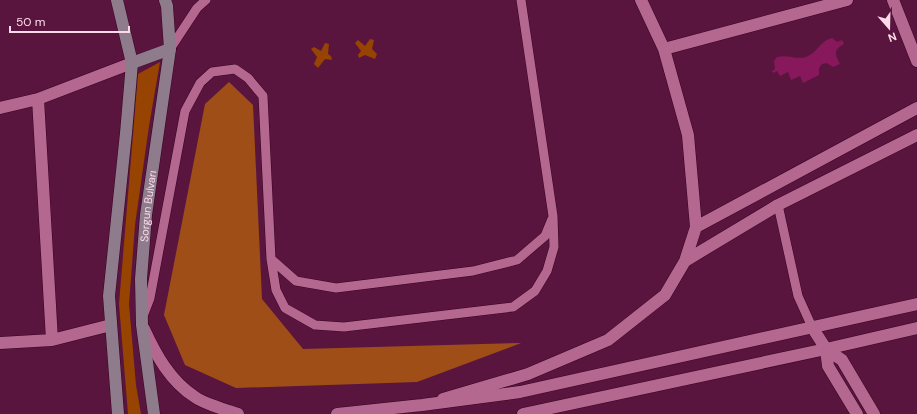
<svg xmlns="http://www.w3.org/2000/svg" width="917" height="414" font-family="'DM Sans',sans-serif">
	<rect width="100%" height="100%" fill="#5a153e"/>
	<path fill="#974301" d="M 370,39 L 374,40 L 372,49 L 377,54 L 375,59 L 365,55 L 359,58 L 358,55 L 361,51 L 355,43 L 358,40 L 365,46 Z
		M 325,43 L 329,44 L 328,54 L 331,56 L 332,60 L 325,59 L 318,68 L 314,64 L 317,57 L 311,49 L 314,47 L 321,51 Z
		M 160,62 L 149,126 L 135,225 L 129,304 L 136,385 L 141,414 L 128,414 L 119,304 L 138,74 Z"/>
	<path fill="#a04e18" d="M 229,82 L 253,105 L 262,299 L 303,349 L 521,343 L 417,382 L 236,388 L 185,365 L 164,315 L 205,104 Z"/>
	<path fill="#86185b" d="M 832,38 L 837,42 L 842,40 L 844,44 C 833,50 835,54 840,64 L 833,67 L 827,63 L 822,64 L 819,68 L 819,75 L 803,83 L 800,76 L 791,80 L 788,72 L 780,76 L 777,71 L 773,73 L 772,71 L 775,69 L 774,61 L 777,57 C 787,54 796,60 806,57 C 817,53 821,40 832,38 Z"/>
	<g fill="none" stroke-linecap="round" stroke-linejoin="round">
		<g stroke="#370323" stroke-width="10">
			<path id="service" d="M 170,49 L 197,8 L 206,0
				M 778,205 L 798,296 L 812,327
				M 271,259 L 296,281 L 336,288 L 473,271 L 517,260 L 545,236 L 552,219
				M 143,316 L 150,298 L 185,111 L 200,83 L 212,72 L 235,69 L 248,78 L 263,96 L 271,259 L 276,290 L 285,308 L 315,325 L 344,327 L 513,307 L 535,291 L 547,271 L 554,247 L 553,216 L 521,0"/>
		</g>
		<g stroke="#370323" stroke-width="13">
			<path id="minor" d="M 893,0 L 917,61
				M 664,49 L 847,0
				M 38,99 L 52,340
				M 0,108 L 38,99 L 132,63
				M 696,227 L 917,108
				M 685,261 L 778,205 L 917,135
				M 812,327 L 826,349 L 828,366 L 857,414
				M 0,343 L 52,340 L 111,325
				M 826,349 L 842,360 L 874,414
				M 443,399 L 528,374 L 608,340 L 665,295 L 685,261 L 696,227 L 688,135 L 664,49 L 641,0"/>
		</g>
		<g stroke="#370323" stroke-width="13">
			<path id="tertiary" d="M 144,329 C 156,355 170,381 195,397 C 204,404 227,410 238,414
				M 337,414 L 422,405 L 520,392 L 917,304
				M 523,414 L 826,349 L 917,328"/>
		</g>
		<g stroke="#370323" stroke-width="13">
			<g id="secondary">
				<path d="M 117,0 L 132,63 L 126,133 L 109,296 L 118,414"/>
				<path d="M 132,63 L 170,49"/>
				<path id="s1" d="M 154,414 L 142,325 L 141,279 L 146,215 L 170,49 L 167,6 L 165,0"/>
			</g>
		</g>
		<use href="#service" stroke="#b5688f" stroke-width="9"/>
		<use href="#minor" stroke="#b5688f" stroke-width="12"/>
		<use href="#tertiary" stroke="#b5688f" stroke-width="12"/>
		<use href="#secondary" stroke="#8e7b8c" stroke-width="12"/>
	</g>
	<g text-anchor="middle" dominant-baseline="central" stroke-width="3.5" stroke-linejoin="round" paint-order="stroke">
		<g font-size="11" fill="#fddaea" stroke="#5a153e">
			<text stroke="none"><textPath href="#s1" startOffset="209">Sorgun Bulvarı</textPath></text>
		</g>
	</g>
	<g transform="translate(889 28) rotate(160)" stroke="#5a153e" stroke-width="3" paint-order="stroke">
	<path d="M0-3L7 15L0 10L-7 15Z" fill="#fddaea"/>
	<text y="-6" font-size="11" font-weight="bold" text-anchor="middle" fill="#fddaea">N</text>
	</g>
	<path d="M10 26v6h119v-6" fill="none" stroke="#fddaea" stroke-width="2"/>
	<text x="16" y="26" font-size="12" fill="#fddaea" stroke="#5a153e" stroke-width="3" paint-order="stroke">50 m</text>
</svg>
